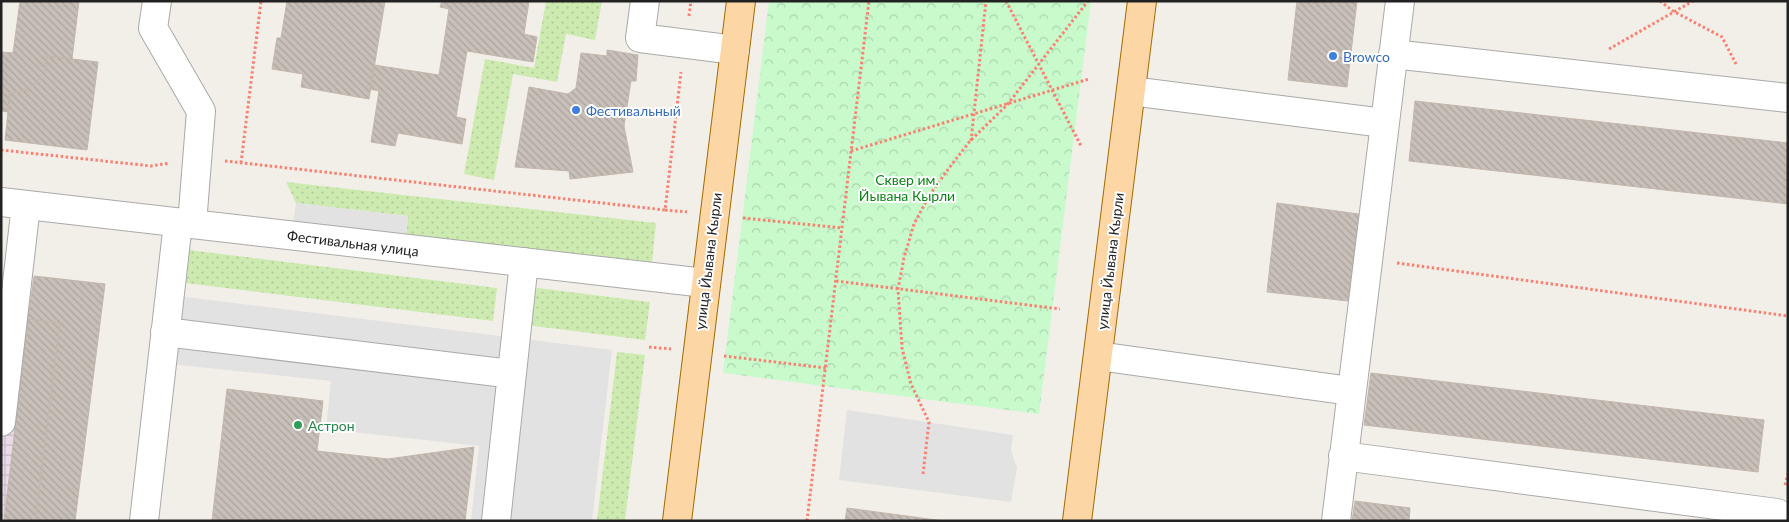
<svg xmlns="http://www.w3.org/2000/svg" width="1789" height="522" font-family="Lato,sans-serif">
	<defs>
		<pattern id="industrial-grid" width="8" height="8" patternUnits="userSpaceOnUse" patternTransform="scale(1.25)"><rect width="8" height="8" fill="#ebdbe8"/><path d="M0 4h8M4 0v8" fill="none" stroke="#c9bcc7"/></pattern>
		<pattern id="grass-dots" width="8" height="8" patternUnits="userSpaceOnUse" patternTransform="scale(1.25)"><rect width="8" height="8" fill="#cdebb0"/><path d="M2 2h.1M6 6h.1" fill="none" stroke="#b0c997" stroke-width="1.8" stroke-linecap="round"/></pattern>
		<pattern id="park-crowns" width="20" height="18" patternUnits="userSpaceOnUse" patternTransform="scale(1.25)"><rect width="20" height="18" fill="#c8facc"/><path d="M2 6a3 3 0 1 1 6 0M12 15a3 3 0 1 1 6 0" fill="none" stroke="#acd6af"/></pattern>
		<pattern id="building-back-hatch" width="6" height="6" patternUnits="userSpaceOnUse" patternTransform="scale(1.25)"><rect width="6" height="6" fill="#c7bfb8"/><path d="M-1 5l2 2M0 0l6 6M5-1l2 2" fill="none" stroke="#aba49e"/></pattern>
	</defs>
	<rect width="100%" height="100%" fill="#f2efe9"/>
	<path fill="url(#industrial-grid)" d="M 1,309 L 29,312 L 4,521 L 1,521 Z"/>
	<path fill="url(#grass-dots)" d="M 546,1 L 602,1 L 595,40 L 566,34 L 557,82 L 513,74 L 494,180 L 464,174 L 485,59 L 534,68 Z
		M 286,182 L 656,223 L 652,262 L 406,235 L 408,216 L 296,203 Z
		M 189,250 L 497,288 L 493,321 L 186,283 Z
		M 538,288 L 650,302 L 645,340 L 526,325 L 526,297 Z
		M 617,352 L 645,355 L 625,521 L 597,521 Z"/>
	<path fill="url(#park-crowns)" d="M 769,1 L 1091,1 L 1039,414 L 723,373 Z"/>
	<path fill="#e2e2e2" d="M 296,203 L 408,216 L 406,235 L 293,223 Z
		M 177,296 L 612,350 L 592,521 L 471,521 L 479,446 L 326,429 L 331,381 L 170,364 Z
		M 847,410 L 1013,435 L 1011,450 L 1017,468 L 1011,502 L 839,480 Z"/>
	<path fill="url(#building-back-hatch)" stroke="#c4b6ab" d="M 20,1 L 79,1 L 72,59 L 47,56 L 45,73 L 28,90 L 10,93 L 8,112 L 1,111 L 1,52 L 13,53 Z
		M 287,1 L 385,1 L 369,99 L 301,87 L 303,74 L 272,69 L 277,38 L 281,38 Z
		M 442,1 L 529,1 L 524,34 L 537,37 L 533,62 L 467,51 L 456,117 L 466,119 L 462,144 L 398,133 L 395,146 L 371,142 L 379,91 L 370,89 L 374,65 L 439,75 L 449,9 L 440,7 Z
		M 1297,1 L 1357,1 L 1347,87 L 1288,80 Z
		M 607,50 L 638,55 L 636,81 L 631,81 L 624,126 L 633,172 L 570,179 L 569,171 L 515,167 L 529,87 L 568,94 L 576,88 L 581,53 L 607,56 Z
		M 47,56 L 98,62 L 87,150 L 5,140 L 10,93 L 28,90 L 45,73 Z
		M 1415,101 L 1788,143 L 1788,204 L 1409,161 Z
		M 1277,203 L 1359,214 L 1348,301 L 1267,292 Z
		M 34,276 L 105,284 L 75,521 L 35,521 L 60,323 L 28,319 Z
		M 28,319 L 60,323 L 35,521 L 4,521 Z
		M 1371,373 L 1764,420 L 1758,472 L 1364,425 Z
		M 227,389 L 323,401 L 317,451 L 388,459 L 474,447 L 465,521 L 212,521 Z
		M 1355,501 L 1410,508 L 1409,521 L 1352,521 Z
		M 847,508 L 944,521 L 845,521 Z"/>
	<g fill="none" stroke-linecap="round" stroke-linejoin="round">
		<g stroke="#a9a9a9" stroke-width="30">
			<path id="minor" d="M 157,1 L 153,28 L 201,111 L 192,224
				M 645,1 L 640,38 L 735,50
				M 1393,54 L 1788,98
				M 1131,91 L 1384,123
				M 1,202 L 705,283
				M 165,332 L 512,374
				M 1098,356 L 1351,391
				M 1,422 L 26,205
				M 1343,456 L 1777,513 L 1783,521
				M 144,521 L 178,223
				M 496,521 L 524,262
				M 1336,521 L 1400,1"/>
		</g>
		<g stroke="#a06b00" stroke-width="30">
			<path id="major" d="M 677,521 L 741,1
				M 1077,521 L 1142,1"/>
		</g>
		<path stroke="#fa8072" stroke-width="3" stroke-dasharray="2.5 2.5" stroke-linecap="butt" d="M 1006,1 L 1081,146
			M 1660,1 L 1673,11 L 1722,37 L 1736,64
			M 689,16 L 691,1
			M 1609,49 L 1693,1
			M 971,141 L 986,1
			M 1,150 L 151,166 L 170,163
			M 851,151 L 1089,79
			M 225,161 L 665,210 L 681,72
			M 241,163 L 261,1
			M 665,210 L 687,212
			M 743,218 L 842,228
			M 1397,263 L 1788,316
			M 836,281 L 1060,309
			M 649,347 L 671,349
			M 724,356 L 826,368
			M 923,474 L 929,422 L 911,384 L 902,348 L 898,289 L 904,258 L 914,224 L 929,196 L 949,168 L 970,141 L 1007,105 L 1088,1
			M 1785,485 L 1788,474
			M 807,521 L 869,1"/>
		<use href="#minor" stroke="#fff" stroke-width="28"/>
		<use href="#major" stroke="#fcd6a4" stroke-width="28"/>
	</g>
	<g fill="#3f7fe0" stroke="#fff" stroke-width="2">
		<circle cx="1333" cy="56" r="5"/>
		<circle cx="576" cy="110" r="5"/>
	</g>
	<circle fill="#2e9e5b" stroke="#fff" stroke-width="2" cx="298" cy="425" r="5"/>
	<g text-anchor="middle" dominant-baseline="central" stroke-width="4" stroke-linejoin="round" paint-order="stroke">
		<g font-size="14" fill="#366cbe" stroke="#fff" text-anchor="start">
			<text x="1343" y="56">Browco</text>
			<text x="586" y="110">Фестивальный</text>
		</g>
		<g font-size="14" fill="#0c8416" stroke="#fff">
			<text x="907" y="179">Сквер им.<tspan x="907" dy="16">Йывана Кырли</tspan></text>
		</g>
		<g font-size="14" fill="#222" stroke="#fff">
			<text transform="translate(353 243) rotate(7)">Фестивальная улица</text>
			<text transform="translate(708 261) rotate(-83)">улица Йывана Кырли</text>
			<text transform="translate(1110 261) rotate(-83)">улица Йывана Кырли</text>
		</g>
		<g font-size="14" fill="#27864d" stroke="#fff" text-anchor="start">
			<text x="308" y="425">Астрон</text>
		</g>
	</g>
	<rect width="1789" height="522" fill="none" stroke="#222222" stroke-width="5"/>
</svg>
